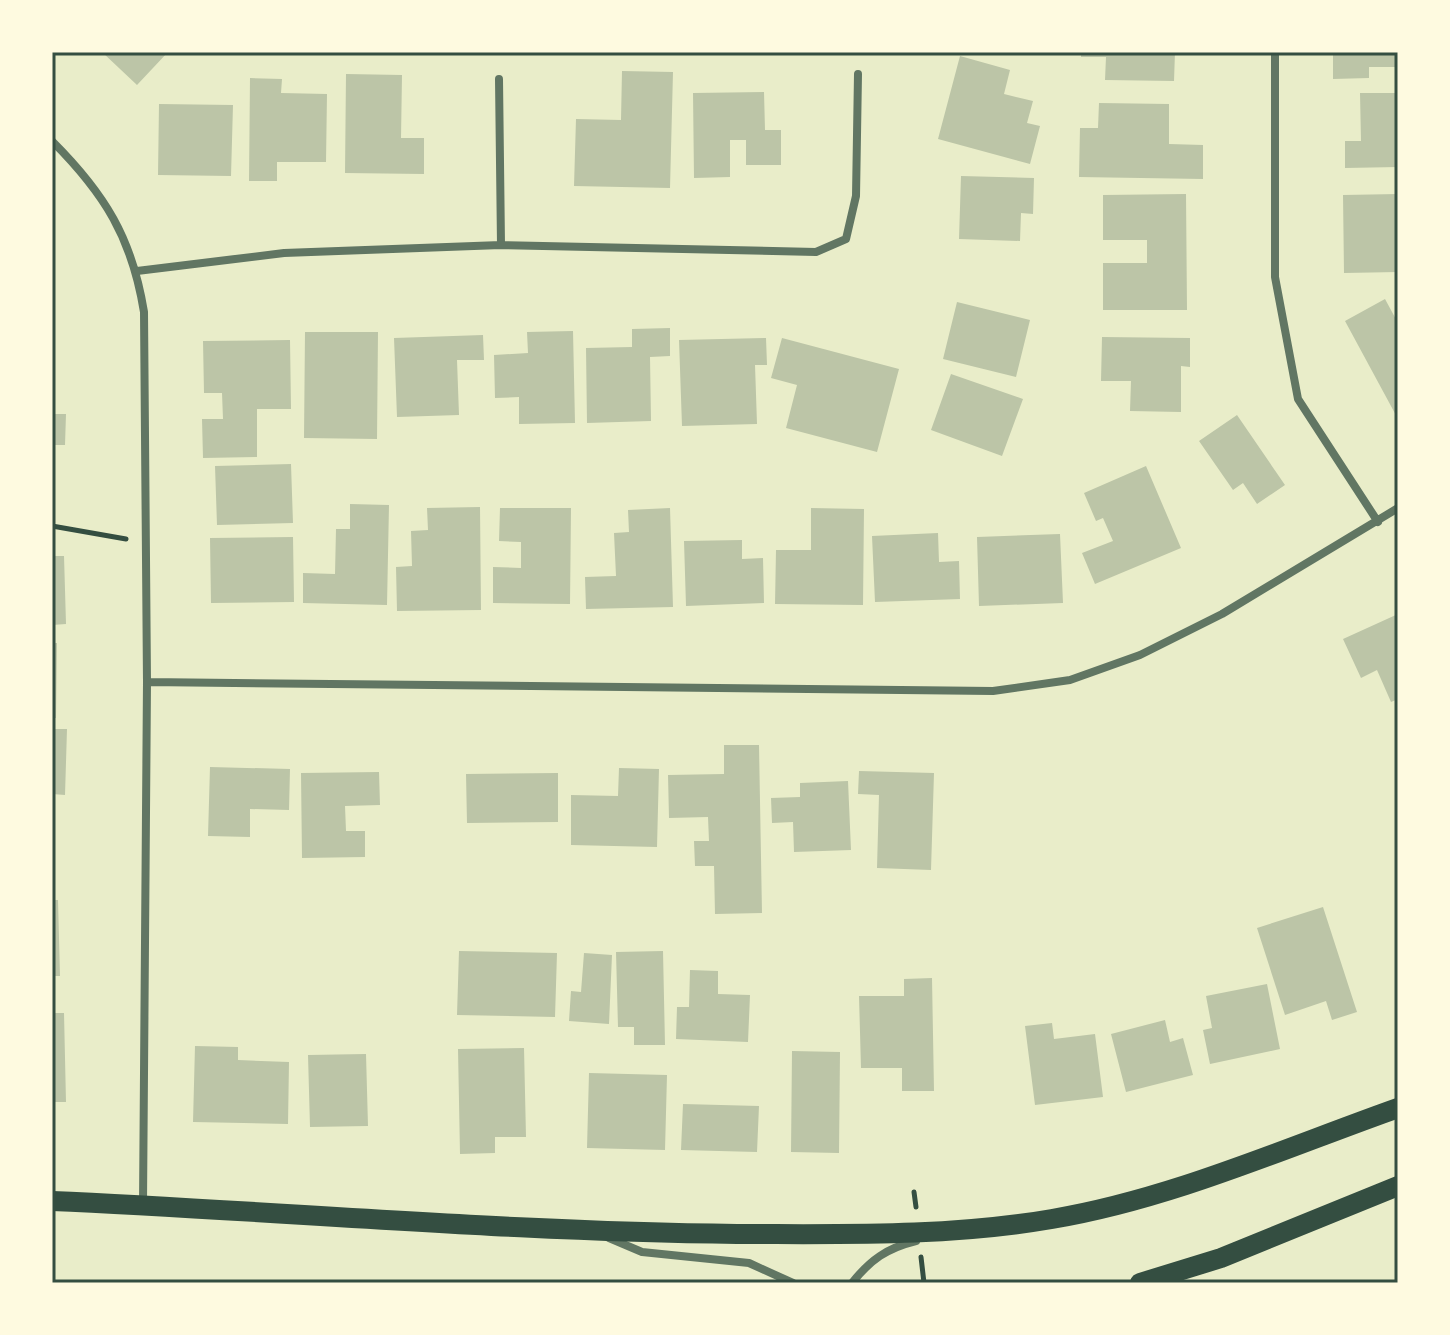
<svg xmlns="http://www.w3.org/2000/svg" width="1450" height="1335" font-family="Lato,sans-serif">
	<rect width="100%" height="100%" fill="#e9edc9"/>
	<path fill="#bcc5a7" d="M 102,52 L 168,52 L 137,85 Z
		M 1081,52 L 1175,52 L 1174,81 L 1105,80 L 1106,57 L 1081,57 Z
		M 1333,52 L 1398,52 L 1398,67 L 1369,67 L 1369,78 L 1333,79 Z
		M 960,56 L 1010,70 L 1004,94 L 1033,101 L 1027,123 L 1040,126 L 1030,164 L 938,139 Z
		M 622,71 L 673,72 L 670,188 L 574,186 L 576,119 L 621,120 Z
		M 346,74 L 402,75 L 401,138 L 424,138 L 424,174 L 345,173 Z
		M 250,78 L 282,79 L 281,93 L 327,94 L 326,162 L 277,162 L 277,181 L 249,181 Z
		M 764,92 L 765,130 L 781,130 L 781,165 L 746,165 L 746,140 L 730,140 L 730,177 L 694,178 L 693,93 Z
		M 1360,93 L 1398,93 L 1398,167 L 1345,168 L 1345,141 L 1361,141 Z
		M 1099,103 L 1169,104 L 1169,144 L 1203,145 L 1203,179 L 1079,177 L 1080,128 L 1098,128 Z
		M 159,104 L 233,105 L 231,176 L 158,175 Z
		M 961,176 L 1034,178 L 1033,214 L 1021,213 L 1020,241 L 959,239 Z
		M 1186,194 L 1187,310 L 1103,310 L 1103,263 L 1147,263 L 1147,240 L 1103,240 L 1103,195 Z
		M 1398,194 L 1398,272 L 1344,273 L 1343,195 Z
		M 1385,299 L 1398,323 L 1398,419 L 1345,321 Z
		M 957,302 L 1030,320 L 1016,377 L 943,359 Z
		M 670,328 L 670,356 L 650,357 L 651,421 L 587,423 L 586,348 L 632,347 L 632,329 Z
		M 573,331 L 575,423 L 519,424 L 519,397 L 495,398 L 494,355 L 528,353 L 527,332 Z
		M 305,332 L 378,332 L 377,439 L 304,438 Z
		M 483,335 L 484,360 L 457,360 L 459,415 L 397,417 L 394,338 Z
		M 1102,337 L 1190,338 L 1190,367 L 1181,366 L 1181,412 L 1130,411 L 1131,381 L 1101,381 Z
		M 766,338 L 767,365 L 755,365 L 757,424 L 682,426 L 679,340 Z
		M 782,338 L 899,369 L 877,452 L 786,428 L 797,385 L 771,378 Z
		M 290,340 L 291,409 L 257,409 L 257,457 L 203,458 L 202,419 L 223,419 L 222,393 L 204,393 L 203,341 Z
		M 951,374 L 1023,399 L 1002,456 L 931,430 Z
		M 52,414 L 66,414 L 65,445 L 52,445 Z
		M 1237,415 L 1285,485 L 1257,504 L 1243,483 L 1233,490 L 1199,441 Z
		M 291,464 L 293,523 L 217,525 L 215,466 Z
		M 1146,466 L 1181,548 L 1095,584 L 1082,553 L 1113,541 L 1103,518 L 1096,521 L 1084,493 Z
		M 350,504 L 389,505 L 387,605 L 303,603 L 303,573 L 335,574 L 336,529 L 350,529 Z
		M 480,507 L 481,610 L 397,611 L 396,567 L 412,566 L 411,531 L 428,530 L 427,508 Z
		M 500,508 L 571,508 L 570,604 L 493,603 L 493,567 L 521,568 L 521,542 L 499,541 Z
		M 670,508 L 673,607 L 586,609 L 585,577 L 616,576 L 614,533 L 629,532 L 628,510 Z
		M 811,508 L 864,509 L 863,605 L 775,604 L 776,550 L 811,550 Z
		M 938,533 L 939,562 L 959,561 L 960,599 L 875,602 L 872,536 Z
		M 1060,534 L 1063,603 L 979,606 L 977,537 Z
		M 293,537 L 294,602 L 211,603 L 210,538 Z
		M 742,540 L 742,559 L 763,558 L 764,603 L 686,606 L 684,541 Z
		M 52,556 L 64,556 L 66,624 L 52,625 Z
		M 1398,614 L 1398,699 L 1391,702 L 1377,670 L 1361,678 L 1343,639 Z
		M 52,643 L 57,643 L 56,718 L 52,718 Z
		M 52,729 L 67,729 L 65,795 L 52,794 Z
		M 724,745 L 759,745 L 762,913 L 715,914 L 714,866 L 695,866 L 694,841 L 709,841 L 708,817 L 669,818 L 668,775 L 724,774 Z
		M 210,767 L 290,769 L 289,810 L 250,809 L 250,837 L 208,836 Z
		M 619,768 L 659,769 L 657,847 L 571,845 L 571,795 L 618,796 Z
		M 859,771 L 934,773 L 931,870 L 877,868 L 879,795 L 858,794 Z
		M 379,772 L 380,805 L 345,806 L 346,831 L 365,831 L 365,857 L 302,858 L 301,773 Z
		M 558,773 L 558,822 L 467,823 L 466,774 Z
		M 848,781 L 851,850 L 794,852 L 793,822 L 772,823 L 771,798 L 800,797 L 800,783 Z
		M 52,900 L 58,900 L 60,976 L 52,976 Z
		M 1323,907 L 1357,1012 L 1332,1020 L 1326,1001 L 1285,1015 L 1257,928 Z
		M 459,951 L 557,953 L 555,1017 L 457,1015 Z
		M 663,951 L 665,1045 L 634,1045 L 634,1027 L 618,1027 L 616,952 Z
		M 584,953 L 612,955 L 609,1024 L 569,1021 L 571,991 L 581,992 Z
		M 690,970 L 718,971 L 718,994 L 750,995 L 748,1042 L 676,1039 L 677,1007 L 689,1007 Z
		M 932,978 L 934,1091 L 902,1091 L 902,1068 L 861,1068 L 859,996 L 904,996 L 904,979 Z
		M 1267,984 L 1280,1049 L 1210,1064 L 1203,1030 L 1212,1028 L 1206,996 Z
		M 52,1013 L 64,1013 L 66,1102 L 52,1102 Z
		M 1165,1020 L 1170,1042 L 1183,1038 L 1193,1075 L 1126,1092 L 1111,1034 Z
		M 1052,1023 L 1054,1039 L 1095,1034 L 1103,1097 L 1035,1105 L 1025,1026 Z
		M 195,1046 L 238,1047 L 238,1060 L 289,1062 L 288,1124 L 193,1122 Z
		M 524,1048 L 526,1137 L 495,1137 L 495,1153 L 460,1154 L 458,1049 Z
		M 792,1051 L 840,1052 L 839,1153 L 791,1152 Z
		M 366,1054 L 368,1126 L 310,1127 L 308,1055 Z
		M 589,1073 L 667,1075 L 665,1150 L 587,1148 Z
		M 683,1104 L 759,1106 L 757,1152 L 681,1150 Z"/>
	<g fill="none" stroke-linecap="round" stroke-linejoin="round">
		<path stroke="#344e41" stroke-width="5" d="M 52,526 L 126,539
			M 914,1192 L 916,1207
			M 921,1257 L 924,1283"/>
		<path stroke="#617663" stroke-width="8" d="M 1275,52 L 1275,277 L 1298,399 L 1378,522
			M 499,79 L 501,245
			M 52,141 C 105,194 132,238 144,312 L 147,682 L 143,1204
			M 137,271 L 284,253 L 501,245 L 816,252 L 846,239 L 856,196 L 858,74
			M 147,682 L 993,691 L 1070,680 L 1140,655 L 1222,614 L 1398,508
			M 609,1238 L 642,1252 L 749,1263 L 793,1283
			M 852,1283 C 870,1260 887,1248 916,1241"/>
		<path stroke="#344e41" stroke-width="20" d="M 52,1201 C 281,1211 508,1232 737,1234 C 842,1234 948,1237 1052,1219 C 1171,1199 1285,1148 1398,1108
			M 1140,1283 L 1221,1258 L 1398,1186"/>
	</g>
	<rect width="1450" height="1335" fill="none" stroke="#fefae0" stroke-width="108"/>
	<rect x="54" y="54" width="1342" height="1227" fill="none" stroke="#344e41" stroke-width="3"/>
</svg>
